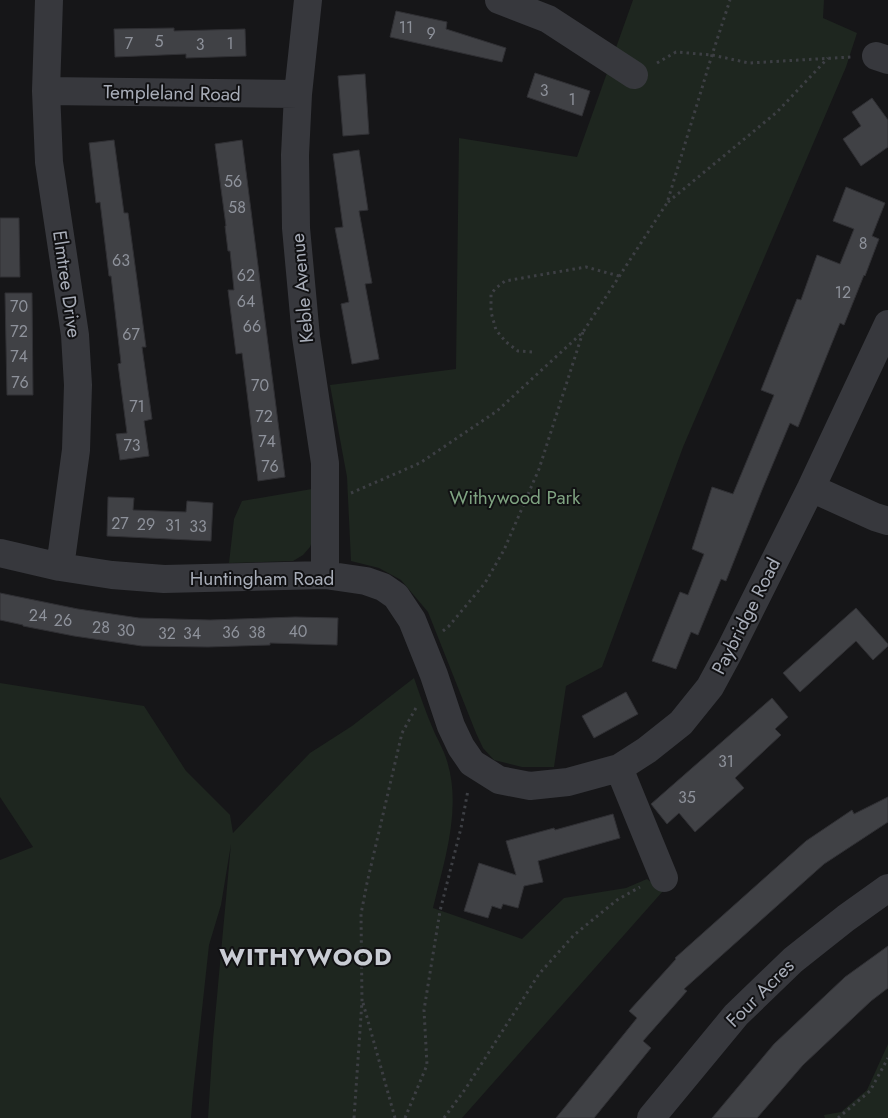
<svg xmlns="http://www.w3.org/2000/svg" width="888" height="1118" font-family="Jost,sans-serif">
	<rect width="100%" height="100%" fill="#161618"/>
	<path fill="#1e261f" d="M 633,0 L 824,0 L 823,18 L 857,33 L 846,67 L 683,447 L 602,667 L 566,686 L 554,767 L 522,767 L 494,760 L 483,748 L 476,733 L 428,612 L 401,580 L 379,568 L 351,561 L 347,477 L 330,385 L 456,369 L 459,138 L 577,157 Z
		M 312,489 L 313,539 L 310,547 L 303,555 L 293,561 L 229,563 L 234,519 L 242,501 Z
		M 414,678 C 420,695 426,713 433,729 C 437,739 444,750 447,761 C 462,809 444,861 433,908 L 522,939 L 564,898 L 626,888 L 647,879 L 663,891 L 462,1118 L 208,1118 L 213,1040 L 231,844 L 221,905 L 209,945 L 193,1093 L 191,1118 L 0,1118 L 0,860 L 33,847 L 0,797 L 0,683 L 144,706 L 186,771 L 230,815 L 233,833 L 310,753 L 352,726 Z
		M 888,1044 L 888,1118 L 825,1118 L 824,1115 L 841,1112 L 867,1090 Z"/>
	<path fill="#404145" stroke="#303034" d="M 396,11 L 447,22 L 446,29 L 506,48 L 502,62 L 390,37 Z
		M 174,28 L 174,31 L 245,29 L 246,56 L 186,58 L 186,54 L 115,57 L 114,29 Z
		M 535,73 L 590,91 L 582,116 L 527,97 Z
		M 365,74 L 369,134 L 343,136 L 338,76 Z
		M 872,98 L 888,120 L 888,147 L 861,166 L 843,139 L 861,126 L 852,112 Z
		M 114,140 L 124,213 L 128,213 L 135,265 L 146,347 L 142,347 L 152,419 L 144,421 L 149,456 L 120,460 L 116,434 L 127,433 L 118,364 L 121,363 L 111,276 L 109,276 L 100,202 L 96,203 L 89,143 Z
		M 242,140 L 285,477 L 258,481 L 242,353 L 236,354 L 228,290 L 234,290 L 230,251 L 228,251 L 225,226 L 226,226 L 215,144 Z
		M 359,150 L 368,210 L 359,211 L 372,283 L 365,284 L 379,359 L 352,364 L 341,304 L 349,302 L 335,228 L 343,227 L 333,154 Z
		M 846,187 L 885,203 L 872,236 L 879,239 L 865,276 L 864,275 L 844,325 L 840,323 L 798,427 L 790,423 L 762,490 L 726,581 L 721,579 L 698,635 L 691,632 L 676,669 L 652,661 L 680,592 L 688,595 L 704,554 L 692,549 L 712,487 L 733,494 L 774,395 L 761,390 L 797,299 L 801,300 L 817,255 L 840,264 L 854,229 L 833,221 Z
		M 0,218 L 19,218 L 20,277 L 0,277 Z
		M 5,293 L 32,293 L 33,395 L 7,395 Z
		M 108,497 L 134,498 L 133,510 L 186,512 L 187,501 L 213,503 L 211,541 L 107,536 Z
		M 0,593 L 78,609 L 139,618 L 210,620 L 295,617 L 338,618 L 337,645 L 270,643 L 270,645 L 208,647 L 142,646 L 74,636 L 23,626 L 23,625 L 0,620 Z
		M 856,608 L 888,644 L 888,646 L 873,660 L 856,641 L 800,692 L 783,673 Z
		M 626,692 L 638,714 L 594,738 L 582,716 Z
		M 772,698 L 788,717 L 775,729 L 781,735 L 735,778 L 744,788 L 695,832 L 679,813 L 667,824 L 651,804 Z
		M 888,797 L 888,822 L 824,864 L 684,989 L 687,991 L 643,1041 L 651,1048 L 594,1118 L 556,1118 L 637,1018 L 629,1011 L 676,959 L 675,958 L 806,841 L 852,810 L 854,814 Z
		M 613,814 L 620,838 L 538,861 L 543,882 L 524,886 L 518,908 L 503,904 L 501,909 L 492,906 L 488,918 L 464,911 L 479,863 L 516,875 L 506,841 L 554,828 L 555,830 Z
		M 888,946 L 888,988 L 871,1001 L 803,1065 L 757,1118 L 712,1118 L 774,1044 L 845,977 Z"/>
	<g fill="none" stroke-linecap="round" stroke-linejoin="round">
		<path stroke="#3d3f44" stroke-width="3" stroke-dasharray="2.5 4" stroke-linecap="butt" d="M 657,63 L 676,52 L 712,55 L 749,63 L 851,57
			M 668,202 L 777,112 L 828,58
			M 532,352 L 518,351 L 506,342 L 496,330 L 491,312 L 491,294 L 496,288 L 505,281 L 586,267 L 619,276
			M 351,493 L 420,463 L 497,411 L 583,332 L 667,203 L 712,55 L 730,0
			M 443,631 L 449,626 L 485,583 L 504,550 L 539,469 L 583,332
			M 363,1003 L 395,1118
			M 354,1118 L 362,1001 L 361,914 L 367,883 L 402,733 L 417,706
			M 405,1118 L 427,1065 L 424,1010 L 440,911 L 461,828 L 468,790
			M 444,1118 L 466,1088 L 539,974 L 574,935 L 617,900 L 640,887
			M 838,1118 L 870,1091 L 888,1058"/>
		<path stroke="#37383d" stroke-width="28" d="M 49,0 L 46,91 L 49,162 L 75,335 L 78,385 L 76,450 L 60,567
			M 308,0 L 298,94 L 295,155 L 296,228 L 306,337 L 325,463 L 325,575
			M 499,0 L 548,19 L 634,75
			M 876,56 L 888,60
			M 46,91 L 298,94
			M 811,488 L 875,517 L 888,521
			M 0,553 L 60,567 L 112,575 L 164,579 L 325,575 L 366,581 L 383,587 L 396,596 L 412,620 L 434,675 L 451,726 L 461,747 L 472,763 L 499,780 L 530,786 L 568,782 L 619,768 L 647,750 L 681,723 L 710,687 L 730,650 L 811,488 L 888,324
			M 619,768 L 664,878
			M 651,1118 L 736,1015 L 793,960 L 846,918 L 888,888"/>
	</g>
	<g text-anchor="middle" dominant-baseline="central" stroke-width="4" stroke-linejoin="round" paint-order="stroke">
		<g font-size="16" fill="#8e929b">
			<text x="406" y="27">11</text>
			<text x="431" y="33">9</text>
			<text x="159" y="41">5</text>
			<text x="129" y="43">7</text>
			<text x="230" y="43">1</text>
			<text x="200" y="44">3</text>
			<text x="544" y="90">3</text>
			<text x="572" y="99">1</text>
			<text x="233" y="181">56</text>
			<text x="237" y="207">58</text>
			<text x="863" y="243">8</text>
			<text x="121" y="260">63</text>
			<text x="246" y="275">62</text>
			<text x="843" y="292">12</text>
			<text x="246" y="301">64</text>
			<text x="19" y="306">70</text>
			<text x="252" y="326">66</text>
			<text x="19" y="331">72</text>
			<text x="131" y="334">67</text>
			<text x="19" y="356">74</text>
			<text x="20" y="382">76</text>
			<text x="260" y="385">70</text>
			<text x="137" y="406">71</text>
			<text x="264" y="416">72</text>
			<text x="267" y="441">74</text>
			<text x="132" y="445">73</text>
			<text x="270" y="466">76</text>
			<text x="120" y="523">27</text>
			<text x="146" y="524">29</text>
			<text x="173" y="525">31</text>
			<text x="198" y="526">33</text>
			<text x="38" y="615">24</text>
			<text x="63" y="620">26</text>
			<text x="101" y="627">28</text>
			<text x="126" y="630">30</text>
			<text x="298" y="631">40</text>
			<text x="231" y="632">36</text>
			<text x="257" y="632">38</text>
			<text x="167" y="633">32</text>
			<text x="192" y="633">34</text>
			<text x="726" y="761">31</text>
			<text x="687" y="797">35</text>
		</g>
		<g font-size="19" fill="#a8adb8" stroke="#111113">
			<text transform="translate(172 93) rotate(1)">Templeland Road</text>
			<text transform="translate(67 284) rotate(82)">Elmtree Drive</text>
			<text transform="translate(302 288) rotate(-95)">Keble Avenue</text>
			<text x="262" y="578">Huntingham Road</text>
			<text transform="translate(746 616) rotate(-63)">Paybridge Road</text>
			<text transform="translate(760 993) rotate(-45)">Four Acres</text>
		</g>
		<g font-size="19" fill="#7fa381" stroke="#111113">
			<text x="515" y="497">Withywood Park</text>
		</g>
		<g font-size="24" font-weight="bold" letter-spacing="1" fill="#c9ccd4" stroke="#111113">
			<text x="306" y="956">WITHYWOOD</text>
		</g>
	</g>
</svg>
